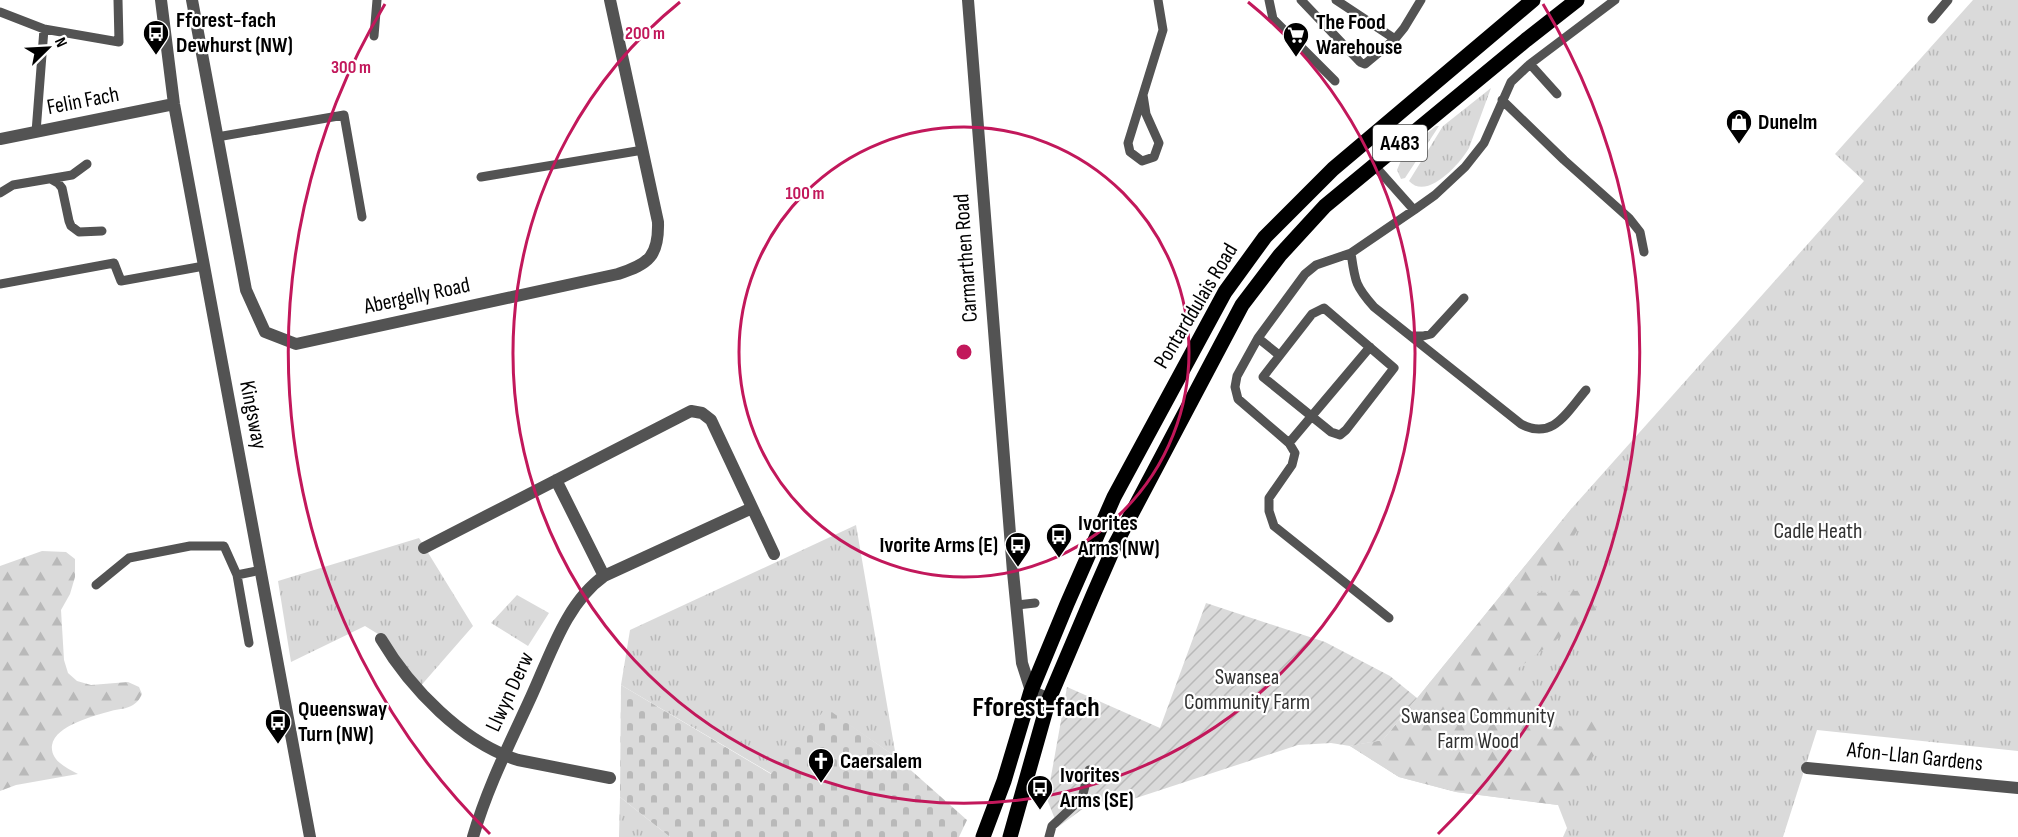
<svg xmlns="http://www.w3.org/2000/svg" width="2018" height="837" font-family="'Sofia Sans Condensed',sans-serif">
	<defs>
		<pattern id="grass-tufts" width="24" height="20" patternUnits="userSpaceOnUse" patternTransform="scale(1.5)"><rect width="24" height="20" fill="#dadada"/><path d="M3 7l-1-3M5 7V3M7 7l1-3M15 17l-1-3M17 17v-4M19 17l1-3" fill="none" stroke="#b9b9b9"/></pattern>
		<pattern id="forest-firs" width="22" height="20" patternUnits="userSpaceOnUse" patternTransform="scale(1.5)"><rect width="22" height="20" fill="#dadada"/><path d="M5 1l3.5 6h-7zM16 11l3.5 6h-7z" fill="#b9b9b9"/></pattern>
		<pattern id="cemetery-stones" width="16" height="16" patternUnits="userSpaceOnUse" patternTransform="scale(1.5)"><rect width="16" height="16" fill="#dadada"/><path d="M2 7V4a2 2 0 0 1 4 0v3zM10 15v-3a2 2 0 0 1 4 0v3z" fill="#b9b9b9"/></pattern>
		<pattern id="garden-furrows" width="10" height="10" patternUnits="userSpaceOnUse" patternTransform="scale(1.5)"><rect width="10" height="10" fill="#dadada"/><path d="M-1 1l2-2M0 10L10 0M9 11l2-2" fill="none" stroke="#b9b9b9"/></pattern>
	</defs>
	<rect width="100%" height="100%" fill="#fff"/>
	<path fill="url(#grass-tufts)" d="M 1973,0 L 2018,0 L 2018,751 L 1817,730 L 1783,837 L 1563,837 L 1567,828 L 1558,805 L 1456,792 L 1399,777 L 1350,746 L 1383,740 L 1572,508 L 1864,181 L 1835,154 Z
		M 1491,88 L 1469,148 C 1460,164 1427,201 1409,181 L 1443,126 Z
		M 1436,126 L 1439,126 L 1405,178 L 1401,179 L 1397,170 L 1405,151 Z
		M 856,525 L 896,757 L 826,709 L 772,774 L 621,685 L 630,630 Z
		M 419,538 L 473,626 L 418,689 L 378,634 L 365,626 L 291,662 L 278,581 Z
		M 517,595 L 549,613 L 528,646 L 491,623 Z
		M 620,797 L 670,837 L 619,837 Z"/>
	<path fill="url(#forest-firs)" d="M 1572,508 L 1588,514 L 1537,593 L 1593,590 L 1596,610 L 1517,669 L 1558,728 L 1604,705 L 1595,754 L 1558,805 L 1456,792 L 1399,777 L 1350,746 L 1383,740 Z
		M 42,551 L 66,552 L 75,559 L 75,577 L 70,594 L 61,610 L 64,660 L 68,673 L 77,681 L 91,685 L 128,682 L 139,687 L 142,694 C 140,698 138,702 133,705 C 127,709 118,709 111,711 C 94,716 56,725 52,745 C 50,761 67,768 78,774 L 16,785 L 0,791 L 0,566 Z"/>
	<path fill="url(#cemetery-stones)" d="M 621,685 L 771,774 L 826,708 L 896,757 L 967,820 L 959,837 L 670,837 L 620,797 Z"/>
	<path fill="url(#garden-furrows)" d="M 1206,603 L 1325,642 L 1390,676 L 1417,698 L 1383,740 L 1350,746 L 1331,743 L 1298,745 L 1130,800 L 1092,802 L 1058,827 L 1047,799 L 1067,687 L 1160,728 Z"/>
	<g fill="none" stroke-linecap="round" stroke-linejoin="round">
		<path stroke="#535353" stroke-width="9" d="M 1269,0 L 1273,19 L 1335,81
			M 1301,0 L 1360,62 L 1365,64 L 1395,39
			M 1336,0 L 1395,39 L 1404,28 L 1421,0
			M 0,12 L 44,29 L 119,42 L 118,0
			M 1932,19 L 1948,0
			M 374,36 L 377,0
			M 1530,64 L 1557,94
			M 1143,95 L 1146,114 L 1159,143 L 1154,157 L 1142,161 L 1130,152 L 1128,143 L 1163,30 L 1158,0
			M 1502,100 L 1564,160 L 1629,218 L 1640,232 L 1644,252
			M 36,132 L 44,29
			M 217,137 L 344,115 L 362,217
			M 1374,165 L 1414,210 L 1435,195 L 1465,167 L 1484,143 L 1511,82 L 1530,64 L 1615,0
			M 481,177 L 643,150
			M 51,179 L 58,183 L 62,188 L 69,221 L 71,226 L 79,232 L 102,231
			M 0,193 L 13,185 L 72,175 L 87,164
			M 1351,253 C 1355,281 1355,286 1374,307 L 1521,424 C 1553,441 1567,412 1586,390
			M 0,284 L 114,263 L 121,281 L 204,266
			M 1324,308 L 1394,368 L 1346,430 L 1340,435 L 1331,432 L 1263,377 L 1312,314 Z
			M 1411,336 L 1423,336 L 1431,334 L 1464,298
			M 1258,338 L 1237,376 L 1235,387 L 1238,399 L 1289,443 L 1295,453 L 1292,465 L 1269,498 L 1269,511 L 1274,526 L 1389,618
			M 1279,355 L 1258,338 L 1305,274 L 1316,265 L 1351,253 L 1414,210
			M 1289,443 L 1370,347
			M 96,585 L 129,558 L 190,546 L 224,546 L 237,575
			M 1017,605 L 1035,603
			M 249,643 L 237,575 L 261,570
			M 1049,837 L 1052,826 L 1082,798 L 1089,770"/>
		<path stroke="#535353" stroke-width="12" d="M 161,0 L 174,104 L 310,837
			M 192,0 L 246,290 L 265,332 L 296,344 L 618,274 C 649,264 659,256 658,222 L 610,0
			M 968,0 L 1013,572 L 1022,663 L 1031,691 L 1049,699
			M 0,139 L 174,104
			M 556,480 L 604,576
			M 424,548 L 691,411 L 702,413 L 711,420 L 774,554
			M 381,639 C 410,688 463,743 518,760 L 610,778
			M 1807,768 L 2018,788
			M 473,837 C 487,788 510,743 531,697 C 550,656 566,603 604,576 L 752,508"/>
		<path stroke="#000" stroke-width="15" d="M 983,837 L 1004,781 L 1031,691 L 1067,604 L 1114,497 L 1225,292 L 1265,237 L 1333,169 L 1533,0
			M 1010,837 L 1049,699 L 1094,593 L 1115,545 L 1242,305 L 1280,255 L 1325,206 L 1526,40 L 1577,0"/>
	</g>
	<g fill="none" stroke="#c2185b" stroke-width="3">
		<circle cx="964" cy="352" r="225"/>
		<path d="M1248 2A451 451 0 1 1 680 2"/>
		<path d="M490 834A676 676 0 0 1 385 4M1543 4A676 676 0 0 1 1438 834"/>
	</g>
	<defs>
		<g id="bus-pin" transform="scale(1.35)"><path d="M0 17L-7.5 6A9.5 9.5 0 1 1 7.5 6Z" fill="#000" stroke="#fff"/><path d="M-5-6H5V4H4V6H2V4H-2V6H-4V4H-5ZM-3.5-4V0h7V-4ZM-3.5 1.2v1.5H-2V1.2ZM2 1.2v1.5H3.5V1.2Z" fill="#fff"/></g>
		<g id="supermarket-pin" transform="scale(1.35)"><path d="M0 17L-7.5 6A9.5 9.5 0 1 1 7.5 6Z" fill="#000" stroke="#fff"/><path d="M-6-5.5h2.5l.6 2H6L4.5 2H-2.5L-4.4-4H-6ZM-1.5 3.2a1.3 1.3 0 1 0 .1 0ZM3 3.2a1.3 1.3 0 1 0 .1 0Z" fill="#fff"/></g>
		<g id="shop-pin" transform="scale(1.35)"><path d="M0 17L-7.5 6A9.5 9.5 0 1 1 7.5 6Z" fill="#000" stroke="#fff"/><path d="M-5-2.5h2.3a2.7 3.5 0 0 1 5.4 0H5L5.5 6h-11ZM-1.5-2.5h3a1.5 2.3 0 0 0-3 0Z" fill="#fff"/></g>
		<g id="church-pin" transform="scale(1.35)"><path d="M0 17L-7.5 6A9.5 9.5 0 1 1 7.5 6Z" fill="#000" stroke="#fff"/><path d="M-1.2-6h2.4v3.5h3.3v2.4h-3.3V6h-2.4V-.1h-3.3v-2.4h3.3Z" fill="#fff"/></g>
	</defs>
	<g fill-rule="evenodd">
		<use href="#bus-pin" x="156" y="33"/>
		<use href="#supermarket-pin" x="1296" y="35"/>
		<use href="#shop-pin" x="1739" y="122"/>
		<use href="#bus-pin" x="1059" y="536"/>
		<use href="#bus-pin" x="1018" y="545"/>
		<use href="#bus-pin" x="278" y="722"/>
		<use href="#church-pin" x="821" y="761"/>
		<use href="#bus-pin" x="1040" y="788"/>
	</g>
	<g text-anchor="middle" dominant-baseline="central" stroke-width="4.5" stroke-linejoin="round" paint-order="stroke">
		<rect fill="#fff" stroke="#4c4c4c" stroke-width="1.5" x="1373" y="125" width="54" height="36" rx="4.5"/>
		<g font-size="21" font-weight="bold" fill="#000">
			<text x="1400" y="143">A483</text>
		</g>
		<g font-size="22" font-weight="bold" fill="#000" stroke="#fff" text-anchor="start">
			<text x="176" y="20">Fforest-fach<tspan x="176" dy="25">Dewhurst (NW)</tspan></text>
			<text x="1316" y="22">The Food<tspan x="1316" dy="25">Warehouse</tspan></text>
			<text x="1758" y="122">Dunelm</text>
			<text x="1078" y="523">Ivorites<tspan x="1078" dy="25">Arms (NW)</tspan></text>
			<text x="998" y="545" text-anchor="end">Ivorite Arms (E)</text>
			<text x="298" y="709">Queensway<tspan x="298" dy="25">Turn (NW)</tspan></text>
			<text x="840" y="761">Caersalem</text>
			<text x="1060" y="775">Ivorites<tspan x="1060" dy="25">Arms (SE)</tspan></text>
		</g>
		<g font-size="22" fill="#000" stroke="#fff">
			<text transform="translate(83 101) rotate(-11)">Felin Fach</text>
			<text transform="translate(966 258) rotate(-94)">Carmarthen Road</text>
			<text transform="translate(417 296) rotate(-12)">Abergelly Road</text>
			<text transform="translate(1196 306) rotate(-59)">Pontarddulais Road</text>
			<text transform="translate(253 415) rotate(79)">Kingsway</text>
			<text transform="translate(510 692) rotate(-65)">Llwyn Derw</text>
			<text transform="translate(1915 757) rotate(6)">Afon-Llan Gardens</text>
		</g>
		<g font-size="22" fill="#313131" stroke="#fff">
			<text x="1818" y="531">Cadle Heath</text>
			<text x="1247" y="677">Swansea<tspan x="1247" dy="25">Community Farm</tspan></text>
			<text x="1478" y="716">Swansea Community<tspan x="1478" dy="25">Farm Wood</tspan></text>
		</g>
		<g font-size="28" font-weight="bold" fill="#000" stroke="#fff">
			<text x="1036" y="707">Fforest-fach</text>
		</g>
	</g>
	<circle cx="964" cy="352" r="9" fill="#c2185b" stroke="#fff" stroke-width="3"/>
	<g font-size="18" text-anchor="middle" font-weight="bold" fill="#c2185b" stroke="#fff" stroke-width="4.5" stroke-linejoin="round" paint-order="stroke">
		<text x="645" y="39">200 m</text>
		<text x="351" y="73">300 m</text>
		<text x="805" y="199">100 m</text>
	</g>
	<g transform="translate(48 48) rotate(66)" stroke="#ffffff" stroke-width="4.5" paint-order="stroke">
	<path d="M0-4.5L10 22L0 15L-10 22Z" fill="#000000"/>
	<text y="-9" font-size="16" font-weight="bold" text-anchor="middle" fill="#000000">N</text>
	</g>
</svg>
